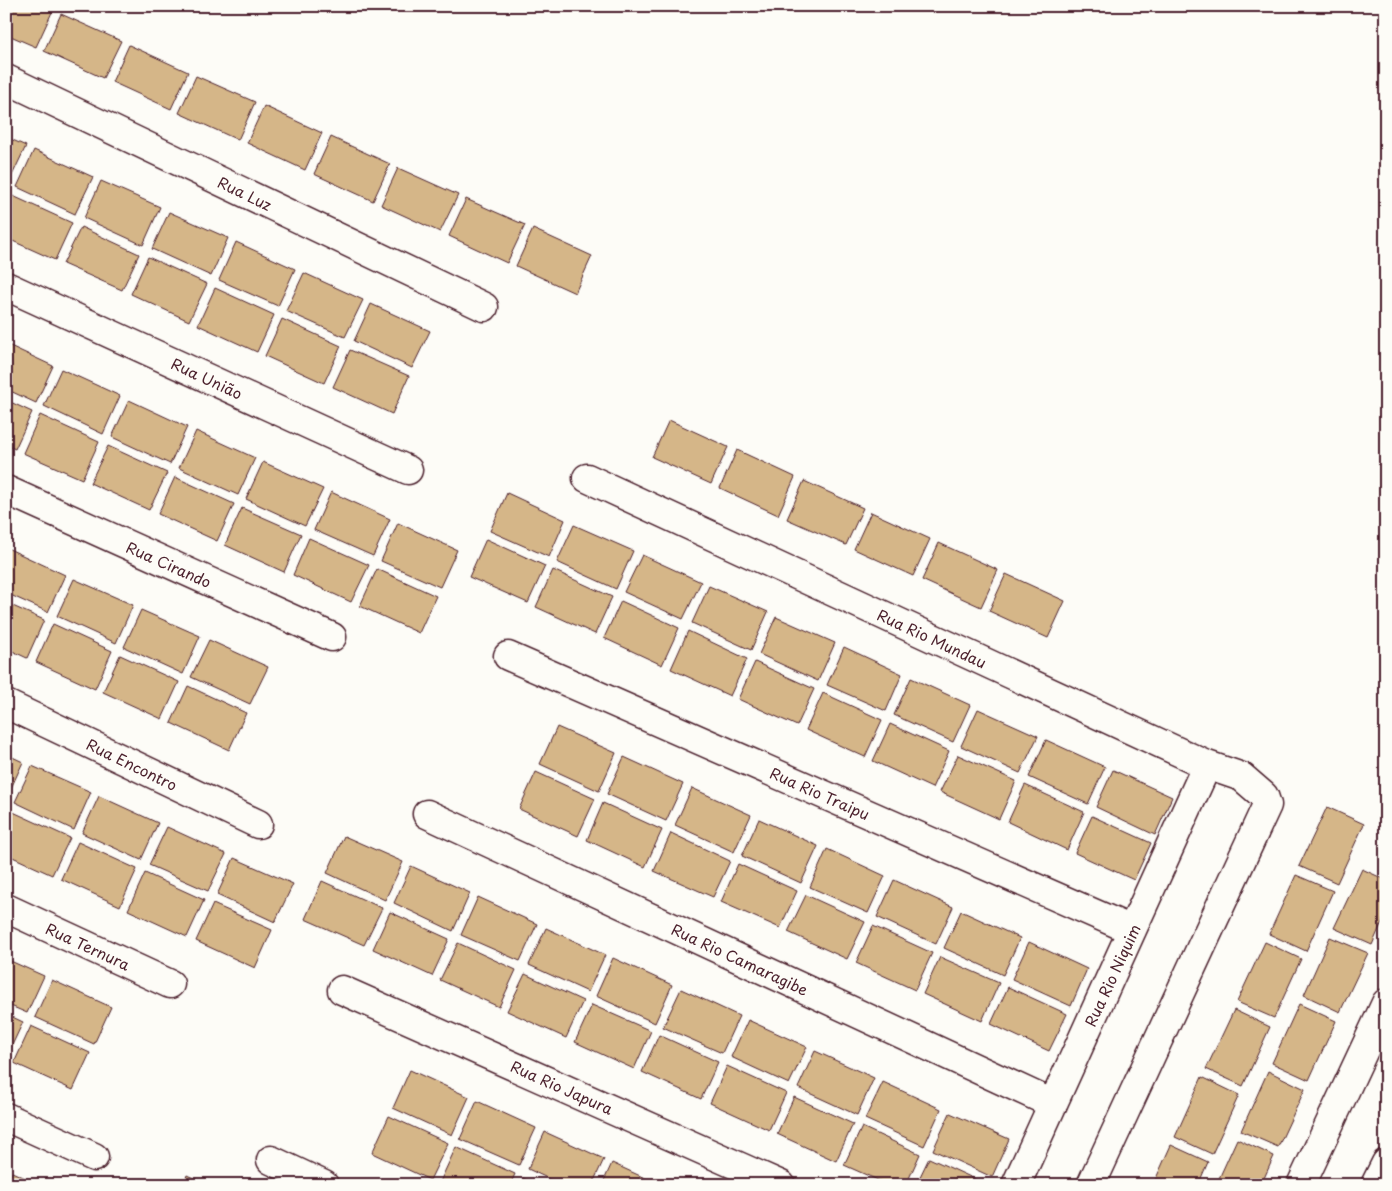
<svg xmlns="http://www.w3.org/2000/svg" width="1392" height="1191" font-family="'Playpen Sans',sans-serif">
	<rect width="100%" height="100%" fill="#fdfcf7"/>
	<filter id="ink" filterUnits="userSpaceOnUse"><feTurbulence type="fractalNoise" baseFrequency=".02" numOctaves="2"/><feDisplacementMap in="SourceGraphic" scale="10" xChannelSelector="R" yChannelSelector="G"/><feConvolveMatrix kernelMatrix="1 2 1 2 8 2 1 2 1" color-interpolation-filters="sRGB"/></filter>
	<g filter="url(#ink)">
		<path fill="#d5b688" stroke="#4a1f2b" d="M 6,6 L 45,6 L 53,10 L 36,47 L 6,34 Z
			M 61,14 L 121,41 L 103,78 L 44,51 Z
			M 129,45 L 188,72 L 171,109 L 112,82 Z
			M 196,76 L 255,102 L 238,140 L 179,113 Z
			M 264,106 L 322,133 L 305,170 L 247,143 Z
			M 6,137 L 26,146 L 8,184 L 6,183 Z
			M 331,137 L 390,164 L 373,201 L 314,174 Z
			M 34,150 L 93,177 L 75,214 L 17,187 Z
			M 398,168 L 458,195 L 440,232 L 381,205 Z
			M 101,181 L 160,207 L 143,245 L 84,218 Z
			M 13,196 L 72,223 L 55,260 L 6,238 L 6,211 Z
			M 466,199 L 525,225 L 507,263 L 449,236 Z
			M 169,212 L 228,238 L 211,276 L 152,249 Z
			M 81,227 L 139,254 L 122,290 L 63,264 Z
			M 533,229 L 592,256 L 575,293 L 516,266 Z
			M 236,242 L 295,269 L 278,306 L 219,280 Z
			M 148,257 L 207,284 L 189,321 L 131,294 Z
			M 304,273 L 363,300 L 345,337 L 286,311 Z
			M 215,288 L 274,315 L 257,352 L 198,325 Z
			M 371,304 L 430,331 L 412,368 L 354,341 Z
			M 282,319 L 341,346 L 324,383 L 265,356 Z
			M 6,344 L 53,366 L 36,403 L 6,389 Z
			M 350,350 L 409,376 L 392,414 L 333,387 Z
			M 61,369 L 120,396 L 103,434 L 44,406 Z
			M 6,400 L 32,412 L 15,449 L 6,445 Z
			M 129,400 L 187,427 L 170,464 L 112,437 Z
			M 40,415 L 99,442 L 82,479 L 23,453 Z
			M 669,420 L 728,447 L 711,484 L 652,457 Z
			M 196,431 L 255,458 L 238,495 L 179,468 Z
			M 108,446 L 167,473 L 149,510 L 90,483 Z
			M 737,450 L 795,477 L 778,515 L 720,488 Z
			M 263,462 L 323,489 L 305,526 L 246,499 Z
			M 175,477 L 234,504 L 217,541 L 158,514 Z
			M 804,481 L 863,508 L 846,545 L 787,519 Z
			M 331,492 L 390,519 L 373,556 L 314,530 Z
			M 507,493 L 565,520 L 549,557 L 490,531 Z
			M 242,508 L 301,534 L 284,572 L 225,545 Z
			M 871,512 L 930,539 L 913,576 L 854,549 Z
			M 398,523 L 457,550 L 440,587 L 381,561 Z
			M 574,525 L 633,551 L 616,589 L 557,562 Z
			M 309,538 L 369,565 L 351,602 L 293,575 Z
			M 486,539 L 545,566 L 528,603 L 469,577 Z
			M 939,543 L 998,570 L 981,607 L 922,580 Z
			M 7,548 L 65,575 L 48,612 L 6,593 Z
			M 642,555 L 701,582 L 683,619 L 624,592 Z
			M 377,569 L 436,596 L 419,633 L 360,606 Z
			M 553,570 L 612,597 L 595,634 L 536,607 Z
			M 1006,574 L 1065,601 L 1048,638 L 989,611 Z
			M 74,579 L 133,605 L 116,643 L 57,616 Z
			M 709,586 L 768,612 L 751,650 L 692,623 Z
			M 621,601 L 679,628 L 662,665 L 604,638 Z
			M 6,603 L 44,620 L 27,658 L 6,648 Z
			M 141,610 L 200,636 L 183,674 L 124,647 Z
			M 776,617 L 835,643 L 818,681 L 759,654 Z
			M 53,624 L 112,651 L 95,689 L 36,662 Z
			M 688,631 L 747,659 L 730,696 L 671,669 Z
			M 209,640 L 268,667 L 250,704 L 191,677 Z
			M 844,647 L 902,674 L 886,711 L 827,685 Z
			M 120,655 L 179,682 L 162,719 L 103,692 Z
			M 755,662 L 814,689 L 797,726 L 738,699 Z
			M 911,678 L 970,705 L 953,742 L 894,715 Z
			M 188,686 L 246,713 L 229,750 L 171,723 Z
			M 823,693 L 882,720 L 865,757 L 806,730 Z
			M 978,709 L 1038,736 L 1020,773 L 961,746 Z
			M 890,724 L 949,751 L 932,788 L 873,761 Z
			M 557,727 L 616,753 L 599,791 L 540,764 Z
			M 1046,740 L 1105,767 L 1088,804 L 1029,777 Z
			M 6,754 L 23,762 L 6,799 Z
			M 958,755 L 1016,781 L 999,819 L 940,792 Z
			M 624,757 L 683,784 L 666,821 L 607,794 Z
			M 32,766 L 91,792 L 74,830 L 15,802 Z
			M 1113,770 L 1172,797 L 1155,835 L 1096,807 Z
			M 536,772 L 595,799 L 578,836 L 519,809 Z
			M 1025,785 L 1084,812 L 1067,850 L 1008,822 Z
			M 692,788 L 751,815 L 734,852 L 675,825 Z
			M 99,796 L 158,823 L 141,860 L 82,833 Z
			M 603,803 L 662,830 L 645,867 L 587,840 Z
			M 1327,807 L 1364,824 L 1337,883 L 1299,866 Z
			M 11,811 L 70,838 L 52,875 L 6,854 L 6,821 Z
			M 1092,816 L 1151,843 L 1134,880 L 1075,853 Z
			M 759,819 L 818,846 L 801,883 L 742,856 Z
			M 167,827 L 226,854 L 208,891 L 149,865 Z
			M 671,833 L 730,861 L 713,897 L 654,871 Z
			M 344,836 L 403,862 L 385,900 L 327,873 Z
			M 78,842 L 137,869 L 120,906 L 61,879 Z
			M 827,849 L 885,876 L 868,913 L 810,887 Z
			M 234,858 L 293,884 L 275,922 L 217,895 Z
			M 738,864 L 797,891 L 780,928 L 721,902 Z
			M 411,866 L 470,893 L 453,931 L 394,903 Z
			M 1362,869 L 1386,880 L 1386,913 L 1372,945 L 1334,928 Z
			M 145,873 L 204,900 L 187,937 L 128,910 Z
			M 1296,875 L 1333,891 L 1306,951 L 1269,934 Z
			M 894,880 L 953,907 L 936,944 L 877,917 Z
			M 322,881 L 382,908 L 364,945 L 305,919 Z
			M 806,895 L 865,922 L 847,959 L 788,932 Z
			M 478,897 L 537,924 L 520,961 L 461,935 Z
			M 213,904 L 272,930 L 255,968 L 196,941 Z
			M 961,911 L 1020,938 L 1003,975 L 944,948 Z
			M 390,912 L 449,939 L 432,976 L 373,949 Z
			M 873,926 L 932,953 L 915,990 L 856,963 Z
			M 546,928 L 605,955 L 588,992 L 529,965 Z
			M 1330,937 L 1368,953 L 1340,1012 L 1304,995 Z
			M 1029,942 L 1087,969 L 1071,1006 L 1012,979 Z
			M 1265,942 L 1301,959 L 1274,1018 L 1237,1002 Z
			M 458,943 L 516,970 L 499,1007 L 440,980 Z
			M 940,957 L 999,983 L 982,1021 L 923,994 Z
			M 613,958 L 672,985 L 655,1023 L 596,996 Z
			M 6,959 L 44,976 L 27,1013 L 6,1004 Z
			M 525,974 L 583,1001 L 566,1038 L 507,1011 Z
			M 52,980 L 111,1007 L 94,1044 L 35,1017 Z
			M 1008,987 L 1067,1014 L 1049,1051 L 991,1024 Z
			M 681,989 L 739,1016 L 722,1053 L 663,1027 Z
			M 1299,1004 L 1336,1021 L 1309,1080 L 1272,1063 Z
			M 592,1005 L 651,1031 L 634,1069 L 575,1042 Z
			M 1234,1010 L 1270,1027 L 1243,1086 L 1206,1069 Z
			M 6,1014 L 23,1022 L 6,1058 Z
			M 748,1020 L 807,1047 L 789,1084 L 731,1057 Z
			M 31,1026 L 90,1053 L 73,1090 L 14,1063 Z
			M 659,1035 L 718,1062 L 701,1099 L 642,1072 Z
			M 815,1051 L 874,1078 L 857,1115 L 798,1088 Z
			M 727,1066 L 786,1093 L 769,1130 L 710,1103 Z
			M 410,1070 L 469,1097 L 452,1135 L 393,1108 Z
			M 1268,1071 L 1305,1089 L 1278,1147 L 1241,1131 Z
			M 1202,1077 L 1239,1095 L 1212,1154 L 1175,1137 Z
			M 883,1082 L 941,1109 L 924,1146 L 865,1119 Z
			M 794,1097 L 853,1124 L 836,1161 L 777,1134 Z
			M 477,1101 L 536,1128 L 519,1165 L 460,1139 Z
			M 950,1113 L 1009,1139 L 992,1177 L 933,1150 Z
			M 389,1116 L 448,1143 L 430,1180 L 372,1153 Z
			M 862,1127 L 920,1154 L 906,1185 L 889,1185 L 844,1165 Z
			M 545,1132 L 604,1159 L 592,1185 L 562,1185 L 528,1169 Z
			M 1237,1139 L 1274,1156 L 1261,1185 L 1216,1185 Z
			M 1171,1145 L 1208,1162 L 1198,1185 L 1153,1185 Z
			M 456,1147 L 515,1174 L 510,1185 L 439,1184 Z
			M 929,1158 L 988,1185 L 916,1185 Z
			M 612,1163 L 660,1185 L 602,1185 Z
			M 12,1172 L 41,1185 L 6,1185 Z
			M 187,1175 L 208,1185 L 183,1185 Z
			M 523,1178 L 539,1185 L 520,1185 Z"/>
		<g fill="none" stroke-linecap="round" stroke-linejoin="round">
			<g stroke="#4a1f2b" stroke-width="31">
				<path id="street" d="M 6,79 L 484,307
					M 6,286 L 408,470
					M 587,478 L 1207,765 L 1242,777 L 1264,796 L 1267,805 L 1091,1185
					M 6,490 L 332,637
					M 508,656 L 1132,930
					M 6,704 L 258,824
					M 427,814 L 1053,1104
					M 6,908 L 170,984
					M 342,990 L 781,1185
					M 6,1117 L 94,1157
					M 271,1160 L 324,1185
					M 1016,1185 L 1207,765
					M 1301,1185 L 1386,1003
					M 1375,1185 L 1386,1163"/>
			</g>
			<use href="#street" stroke="#fdfcf7" stroke-width="28"/>
		</g>
	</g>
	<g text-anchor="middle" dominant-baseline="central" stroke-width="4" stroke-linejoin="round" paint-order="stroke">
		<g font-size="15" fill="#4a1f2b" stroke="#fdfcf7">
			<text transform="translate(245 193) rotate(26)">Rua Luz</text>
			<text transform="translate(207 378) rotate(25)">Rua União</text>
			<text transform="translate(169 564) rotate(24)">Rua Cirando</text>
			<text transform="translate(932 638) rotate(25)">Rua Rio Mundau</text>
			<text transform="translate(132 764) rotate(26)">Rua Encontro</text>
			<text transform="translate(820 793) rotate(24)">Rua Rio Traipu</text>
			<text transform="translate(88 946) rotate(25)">Rua Ternura</text>
			<text transform="translate(740 959) rotate(25)">Rua Rio Camaragibe</text>
			<text transform="translate(1112 975) rotate(-65)">Rua Rio Niquim</text>
			<text transform="translate(562 1087) rotate(24)">Rua Rio Japura</text>
		</g>
	</g>
	<rect width="1392" height="1191" fill="none" stroke="#fdfcf7" stroke-width="25"/>
	<rect x="12" y="12" width="1367" height="1166" fill="none" stroke="#4a1f2b" stroke-width="2" filter="url(#ink)"/>
</svg>
